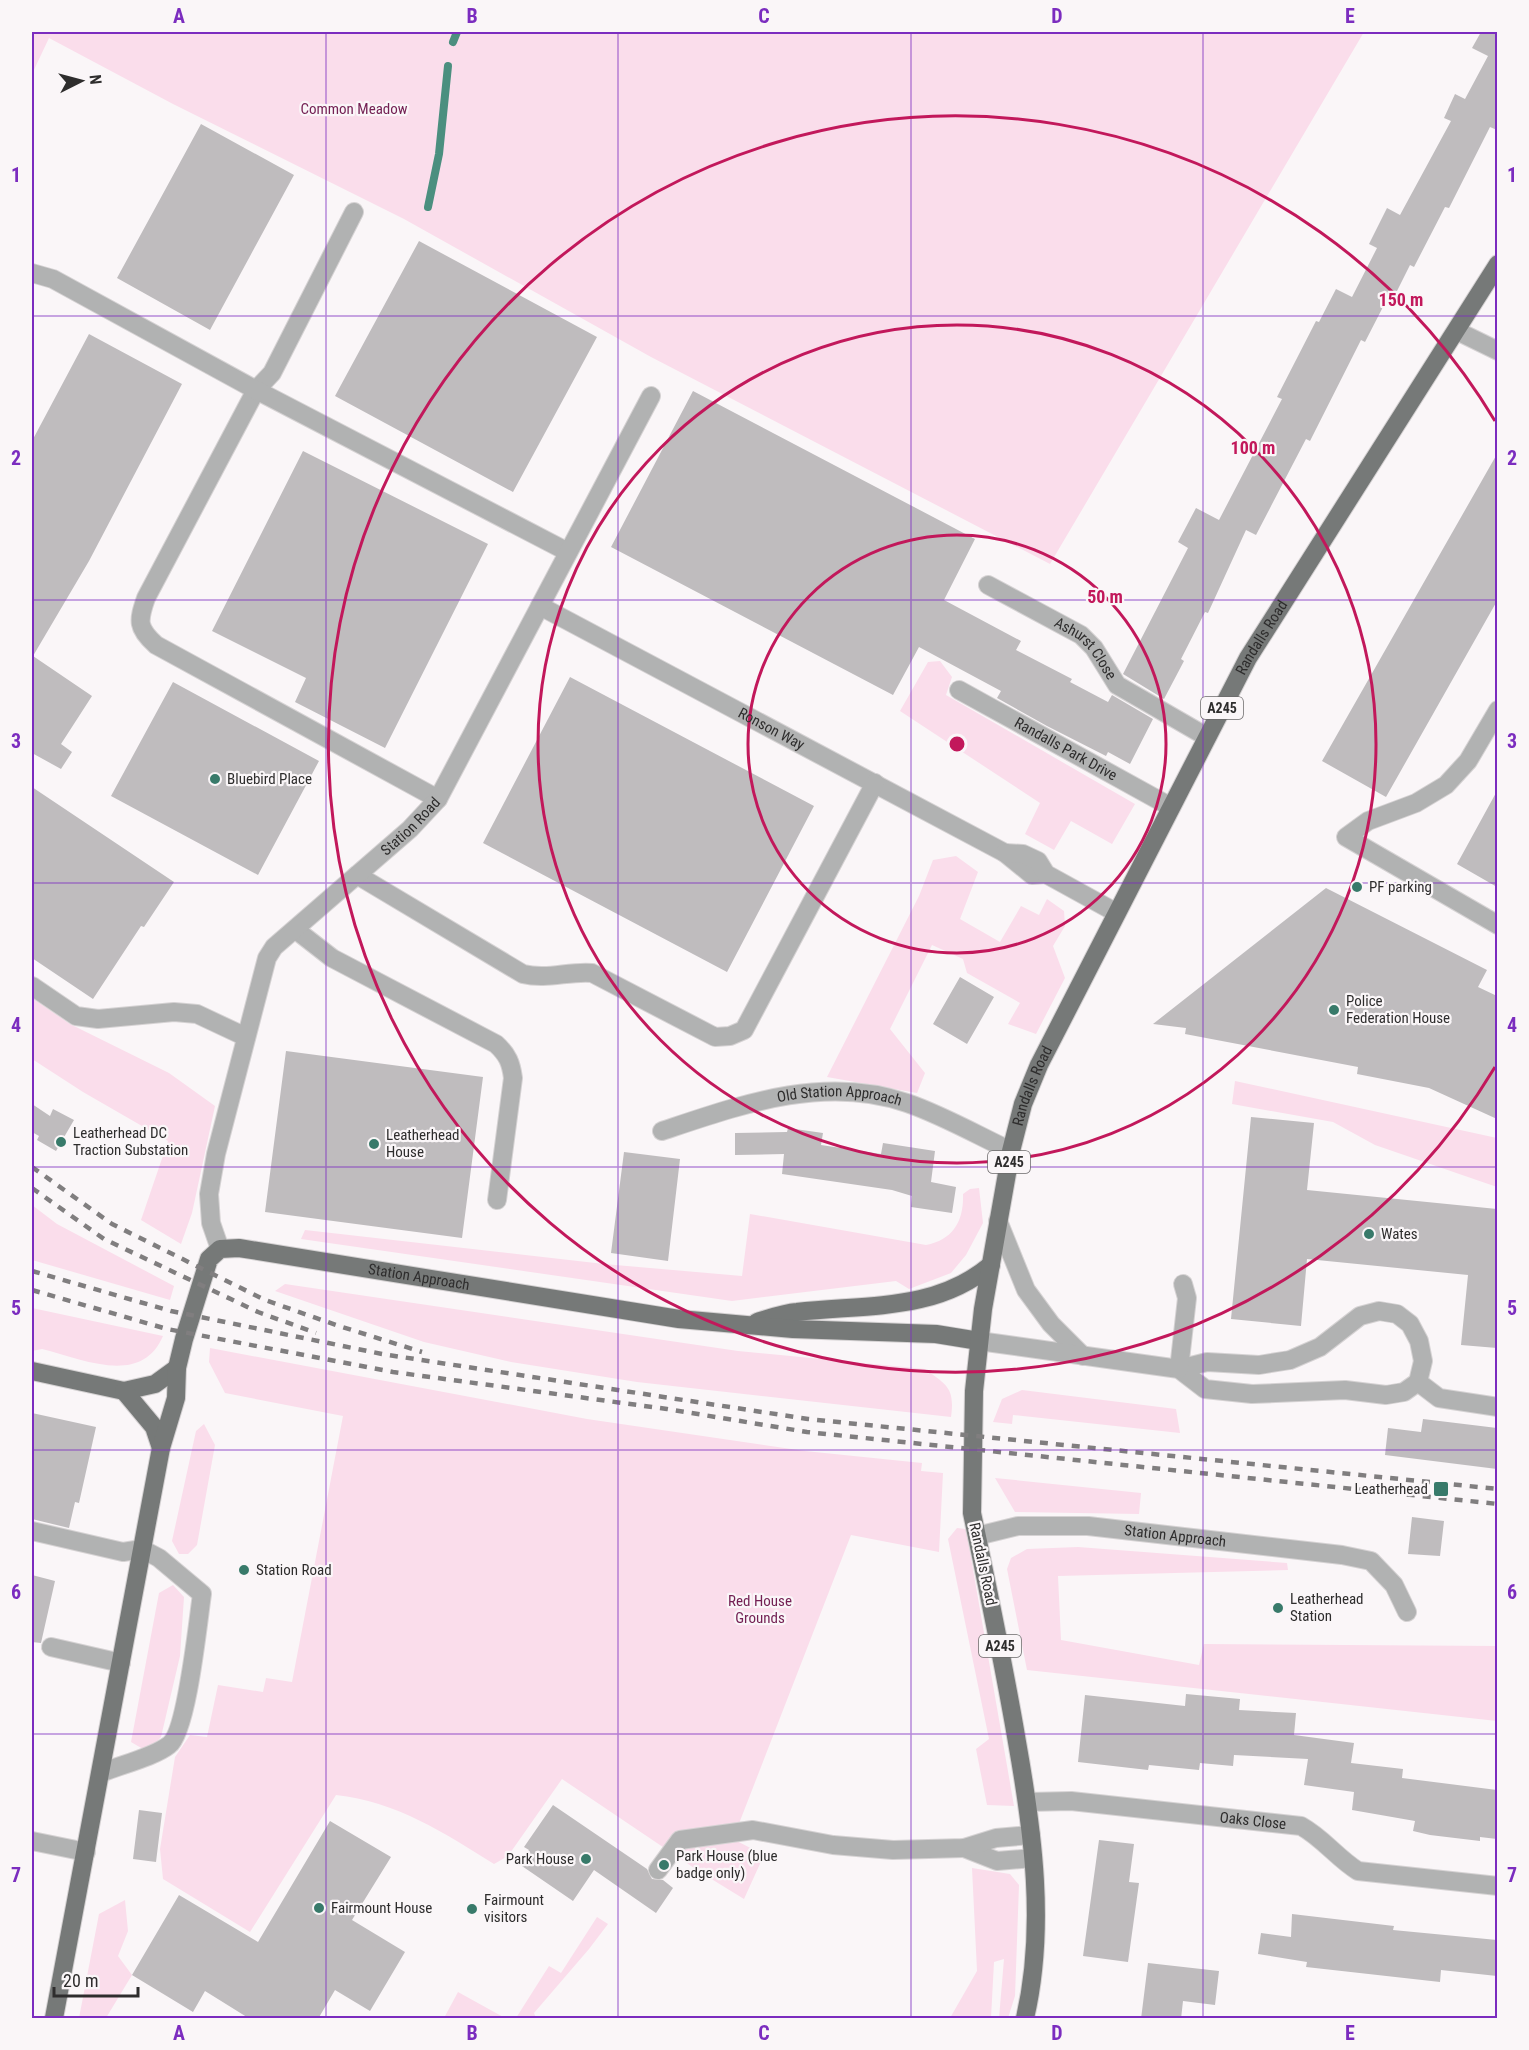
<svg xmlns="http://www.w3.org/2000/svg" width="1529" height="2050" font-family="'Roboto Condensed',sans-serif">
	<rect width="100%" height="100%" fill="#faf6f8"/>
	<path fill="#faddeb" d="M 32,32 L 1364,32 L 1050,564 L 651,357 L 404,219 L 173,104 L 49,38 L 32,74 Z
		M 940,661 L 952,677 L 946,695 L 1135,804 L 1112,844 L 1071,821 L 1054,850 L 1025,834 L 1040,803 L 900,711 L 928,662 Z
		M 956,856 L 978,872 L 960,919 L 1000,942 L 1021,906 L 1039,915 L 1047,899 L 1064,911 L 1065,926 L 1053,946 L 1065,978 L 1036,1034 L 1008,1024 L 1020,1003 L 967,973 L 963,959 L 932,945 L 890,1029 L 925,1073 L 917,1093 L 827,1077 L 919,896 L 933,860 Z
		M 32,998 L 70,1024 L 169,1073 L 215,1106 L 192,1213 L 181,1244 L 141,1220 L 168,1141 L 83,1092 L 32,1059 Z
		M 1235,1081 L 1497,1138 L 1497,1187 L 1375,1145 L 1333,1122 L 1232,1104 Z
		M 979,1188 L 983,1223 L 966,1255 L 951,1273 L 909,1289 L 896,1281 L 732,1301 L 301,1239 L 305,1230 L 604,1264 L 742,1276 L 750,1214 L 926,1245 C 953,1240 964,1221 963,1194 L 970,1189 Z
		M 32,1205 L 57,1224 L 174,1286 L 170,1300 L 32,1260 Z
		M 285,1284 L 738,1351 L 925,1369 C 947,1385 955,1388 951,1417 L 637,1382 L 511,1362 L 424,1342 L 275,1291 Z
		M 32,1308 L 163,1336 C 141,1387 83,1359 42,1349 L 32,1351 Z
		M 210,1348 L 587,1419 L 805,1451 L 922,1463 L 921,1471 L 943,1473 L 939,1552 L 851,1535 L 733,1839 L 764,1855 L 744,1899 L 700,1872 L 562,1779 L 508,1856 L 494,1864 C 445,1833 395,1801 336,1795 L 250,1932 L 163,1879 L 160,1849 L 175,1757 L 190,1735 L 207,1737 L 218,1685 L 263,1692 L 266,1678 L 292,1682 L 343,1416 L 225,1393 L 209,1362 Z
		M 1022,1390 L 1176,1409 L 1180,1433 L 1013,1415 L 1012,1424 L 993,1422 L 1002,1399 Z
		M 204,1424 L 215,1445 L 197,1545 L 188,1554 L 179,1554 L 172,1541 L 196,1431 Z
		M 995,1478 L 1141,1493 L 1139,1514 L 1015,1512 Z
		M 957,1528 L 966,1529 L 1014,1806 L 987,1805 L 976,1749 L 989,1739 L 948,1539 Z
		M 1078,1547 L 1287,1563 L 1288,1570 L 1058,1576 L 1061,1640 L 1199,1665 L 1204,1644 L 1497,1646 L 1497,1721 L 1027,1670 L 1007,1569 L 1011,1558 L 1027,1549 Z
		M 173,1585 L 184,1597 L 180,1656 L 161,1737 L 152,1747 L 143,1749 L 131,1742 L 159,1593 Z
		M 972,1868 L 1010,1874 L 1019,1885 L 1015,1996 L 1008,2018 L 999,2018 L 1004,1959 L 994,1962 L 991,2018 L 950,2018 L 977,1971 Z
		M 125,1900 L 128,1931 L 118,1956 L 132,1975 L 106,2018 L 79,2018 L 99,1914 Z
		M 597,1917 L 608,1924 L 589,1949 L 534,2013 L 536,2018 L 516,2018 L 549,1966 L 561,1973 Z
		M 458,1992 L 505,2018 L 444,2018 Z"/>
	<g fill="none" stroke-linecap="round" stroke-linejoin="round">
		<path stroke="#4b8f7f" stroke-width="8" d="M 453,42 L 457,32
			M 428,207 L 439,154 L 448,66"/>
	</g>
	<path fill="#bfbcbe" d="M 1481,32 L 1497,32 L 1497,130 L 1490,127 L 1449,208 L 1445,207 L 1414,267 L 1410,265 L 1390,305 L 1385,303 L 1365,342 L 1361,340 L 1310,441 L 1306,439 L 1256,535 L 1246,530 L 1208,613 L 1205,612 L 1181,659 L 1184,661 L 1164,699 L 1123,674 L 1188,548 L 1178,542 L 1196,508 L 1219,520 L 1282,399 L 1277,397 L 1316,321 L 1319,322 L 1336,289 L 1352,297 L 1377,248 L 1369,244 L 1387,208 L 1400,215 L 1451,121 L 1444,118 L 1455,94 L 1465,99 L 1488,56 L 1472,48 Z
		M 201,124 L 294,175 L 210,330 L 117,278 Z
		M 419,241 L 597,337 L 513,492 L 335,396 Z
		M 89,334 L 182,384 L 89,561 L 33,656 L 92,696 L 61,744 L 72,752 L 61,769 L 32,753 L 32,441 Z
		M 693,391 L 975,539 L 944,600 L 1021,641 L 1016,650 L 1072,679 L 1070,682 L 1108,702 L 1112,695 L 1153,719 L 1130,764 L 1108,752 L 1106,756 L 1047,726 L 997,698 L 1001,691 L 919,647 L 893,695 L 611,547 Z
		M 303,451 L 488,544 L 385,748 L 295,702 L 306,678 L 212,631 Z
		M 1497,454 L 1497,601 L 1386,797 L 1322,761 Z
		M 570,677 L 814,806 L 727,972 L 483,843 Z
		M 173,682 L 319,761 L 258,875 L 111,796 Z
		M 32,787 L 174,882 L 144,927 L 141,926 L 93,999 L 32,958 Z
		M 1497,791 L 1497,887 L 1457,864 Z
		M 1326,888 L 1487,970 L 1478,987 L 1497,996 L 1497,1119 L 1429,1088 L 1357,1074 L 1358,1067 L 1185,1034 L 1186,1028 L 1153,1024 Z
		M 960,977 L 994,997 L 967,1044 L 933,1024 Z
		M 286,1051 L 483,1077 L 462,1238 L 265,1212 Z
		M 32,1104 L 50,1116 L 53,1109 L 74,1120 L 56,1151 L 37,1140 L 39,1136 L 32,1132 Z
		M 1251,1117 L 1314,1123 L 1307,1190 L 1497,1209 L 1497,1348 L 1461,1345 L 1468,1275 L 1307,1259 L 1301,1326 L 1231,1319 Z
		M 788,1128 L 823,1133 L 821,1145 L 881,1154 L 883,1143 L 935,1151 L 931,1182 L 956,1187 L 952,1213 L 911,1207 L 912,1196 L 892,1190 L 782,1174 L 784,1154 L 735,1155 L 735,1133 L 787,1132 Z
		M 624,1152 L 680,1159 L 668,1261 L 611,1253 Z
		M 32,1413 L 96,1427 L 79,1503 L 75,1502 L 69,1528 L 32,1519 Z
		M 1423,1419 L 1497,1428 L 1497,1469 L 1385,1455 L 1388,1428 L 1421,1432 Z
		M 1412,1517 L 1444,1521 L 1440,1556 L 1408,1554 Z
		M 32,1575 L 55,1581 L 41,1643 L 32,1642 Z
		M 1186,1694 L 1240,1699 L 1239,1710 L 1296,1713 L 1294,1735 L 1354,1743 L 1351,1763 L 1403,1769 L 1402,1778 L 1497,1790 L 1497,1839 L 1480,1837 L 1480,1841 L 1430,1835 L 1413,1831 L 1415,1821 L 1352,1810 L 1354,1792 L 1304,1785 L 1308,1759 L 1234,1755 L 1233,1766 L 1200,1763 L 1199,1770 L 1149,1765 L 1148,1770 L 1078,1762 L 1085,1695 L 1185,1706 Z
		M 553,1805 L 647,1869 L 652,1879 L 663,1880 L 673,1888 L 656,1913 L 594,1870 L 573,1901 L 519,1864 L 529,1850 L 524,1847 Z
		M 139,1810 L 162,1813 L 156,1862 L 133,1859 Z
		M 330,1821 L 391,1857 L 352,1920 L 405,1952 L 370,2011 L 335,1990 L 318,2019 L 250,2019 L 205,1991 L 193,2012 L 132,1975 L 179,1895 L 258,1942 Z
		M 1099,1840 L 1134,1844 L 1129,1882 L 1139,1883 L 1128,1962 L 1083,1956 Z
		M 1292,1914 L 1394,1926 L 1393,1930 L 1497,1940 L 1497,1976 L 1441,1970 L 1440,1982 L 1306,1967 L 1307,1962 L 1258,1954 L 1261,1933 L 1291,1937 Z
		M 1148,1963 L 1219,1971 L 1215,2005 L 1183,2001 L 1181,2019 L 1141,2019 Z"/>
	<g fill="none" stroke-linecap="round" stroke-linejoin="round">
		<g stroke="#d5d2d3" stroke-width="20">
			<g id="minor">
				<path d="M 354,212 L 272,373 L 256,390 L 146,598 C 138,621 137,628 156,645 L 438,799"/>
				<path d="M 32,273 L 53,279 L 256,390 L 568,552"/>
				<path d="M 1457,331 L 1498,351"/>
				<path id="s1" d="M 988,585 L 1081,635 L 1094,648 L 1117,685 L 1207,737"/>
				<path id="s2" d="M 540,606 L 1005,853 L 1032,875 L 1046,874"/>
				<path id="s3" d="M 959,690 L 1171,807"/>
				<path d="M 1498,710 L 1468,761 L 1446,785 L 1416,803 L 1368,821 L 1346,837 L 1498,925"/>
				<path d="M 1005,853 L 1023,854 L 1038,861 L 1046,874 L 1115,912"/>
				<path d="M 357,875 L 523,974 C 547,980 568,971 592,973 L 715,1037 L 730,1036 L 744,1030 L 875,783"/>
				<path d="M 296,930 L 332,958 L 496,1044 C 508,1055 511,1063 513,1078 L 497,1200"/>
				<path d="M 32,986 L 76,1016 L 98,1019 L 174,1012 L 197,1014 L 246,1037"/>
				<path id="s4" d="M 662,1131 C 740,1105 824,1074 907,1103 C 942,1115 977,1135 1011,1151"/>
				<path d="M 998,1221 L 1026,1290 L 1051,1324 L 1083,1356"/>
				<path id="s5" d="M 220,1249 L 211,1223 L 209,1194 L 216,1154 L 267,958 L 274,947 L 410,829 L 438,799 L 651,396"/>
				<path d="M 979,1341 L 1179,1369 L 1207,1362 L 1259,1365 L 1290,1360 L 1320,1347 L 1360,1316 L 1379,1311 L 1397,1314 L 1410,1324 L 1419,1341 L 1423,1361 L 1418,1382 L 1404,1392 L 1386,1395 L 1345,1390 L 1252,1394 L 1205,1389 L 1179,1369"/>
				<path d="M 1179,1369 L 1187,1298 L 1183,1284"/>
				<path d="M 1418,1382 L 1439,1398 L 1498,1407"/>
				<path d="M 32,1531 L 123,1552 L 142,1549 L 159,1558 L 202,1594 C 198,1621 187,1732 169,1745 C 154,1757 120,1765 101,1773"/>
				<path id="s6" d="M 977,1536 L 1018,1526 L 1088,1526 L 1342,1555 L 1371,1561 L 1394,1585 L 1407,1612"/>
				<path d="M 51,1647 L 121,1663"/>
				<path id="s7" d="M 1028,1802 L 1071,1801 L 1301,1826 C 1323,1838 1337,1858 1358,1871 L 1498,1886"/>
				<path d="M 32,1841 L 86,1852"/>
				<path d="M 964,1848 L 997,1861 L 1033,1858"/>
				<path d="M 658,1870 L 680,1840 L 753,1830 L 833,1845 L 893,1850 L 964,1848 L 996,1838 L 1031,1835"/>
			</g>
		</g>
		<g stroke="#d5d2d3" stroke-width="20">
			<g id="major">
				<path d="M 757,1322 C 770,1318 784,1313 797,1312 C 866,1304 935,1312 991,1265"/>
				<path d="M 32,1371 L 124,1391 L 155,1384 L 177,1368"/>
				<path d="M 124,1391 L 154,1427 L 161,1448"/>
				<path id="s8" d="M 54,2018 L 161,1448 L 176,1398 L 177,1368 L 184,1339 L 209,1259 L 220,1249 L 239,1248 L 679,1319 L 793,1329 L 936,1334 L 979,1341"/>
				<path id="s9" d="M 1025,2018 C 1046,1928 1033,1832 1017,1742 C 1004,1665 988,1589 972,1513 L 974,1391 L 983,1309 L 1011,1151 L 1023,1104 L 1039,1065 L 1248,658 L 1498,264"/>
			</g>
		</g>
		<use href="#minor" stroke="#b1b2b2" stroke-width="18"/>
		<use href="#major" stroke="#767978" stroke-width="18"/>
		<path stroke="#807e7f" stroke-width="4.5" stroke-dasharray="8 8" stroke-linecap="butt" d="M 32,1167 L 112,1224 L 265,1300 L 336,1325 L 422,1352
			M 32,1188 L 104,1239 L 258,1312 L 316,1333
			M 32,1271 L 171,1311 L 382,1354 L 808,1419 L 1498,1489
			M 32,1290 L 167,1329 L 393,1372 L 667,1409 L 807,1432 L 1498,1504"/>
	</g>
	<path fill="none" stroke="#7b2cbf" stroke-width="1.5" stroke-opacity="0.55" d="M 326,32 L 326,2018M 618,32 L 618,2018M 911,32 L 911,2018M 1203,32 L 1203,2018M 32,316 L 1498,316M 32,600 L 1498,600M 32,883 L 1498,883M 32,1167 L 1498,1167M 32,1450 L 1498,1450M 32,1734 L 1498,1734"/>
	<g fill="none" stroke="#c2185b" stroke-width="3">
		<circle cx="957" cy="744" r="209"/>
		<circle cx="957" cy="744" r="419"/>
		<path d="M1495 1067A628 628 0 1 1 1495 421"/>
	</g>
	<g fill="#387a6a" stroke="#faf6f8" stroke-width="2">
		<circle cx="215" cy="779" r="6"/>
		<circle cx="1357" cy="887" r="6"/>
		<circle cx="1334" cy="1010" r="6"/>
		<circle cx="61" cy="1142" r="6"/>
		<circle cx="374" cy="1144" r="6"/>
		<circle cx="1369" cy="1234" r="6"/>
		<rect x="1433" y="1481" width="16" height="16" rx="3"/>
		<circle cx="244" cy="1570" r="6"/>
		<circle cx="1278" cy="1608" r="6"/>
		<circle cx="586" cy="1859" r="6"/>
		<circle cx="664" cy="1865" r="6"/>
		<circle cx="319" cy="1908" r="6"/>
		<circle cx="472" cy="1909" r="6"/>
	</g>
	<g text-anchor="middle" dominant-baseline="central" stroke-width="4.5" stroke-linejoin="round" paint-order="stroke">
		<g fill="#faf6f8" stroke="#6b696a" stroke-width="1.5">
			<rect x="1201" y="697" width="42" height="22" rx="4.5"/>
			<rect x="988" y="1151" width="42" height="22" rx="4.5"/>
			<rect x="979" y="1635" width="42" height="22" rx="4.5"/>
		</g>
		<g font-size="14" font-weight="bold" fill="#2e2d2d">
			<text x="1222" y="708">A245</text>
			<text x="1009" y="1162">A245</text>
			<text x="1000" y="1646">A245</text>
		</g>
		<g font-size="15" fill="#742154" stroke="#faf6f8">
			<text x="354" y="109">Common Meadow</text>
			<text x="760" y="1601">Red House<tspan x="760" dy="17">Grounds</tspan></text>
		</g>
		<g font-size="15" fill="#2e2d2d" stroke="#faf6f8">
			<text stroke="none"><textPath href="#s9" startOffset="1449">Randalls Road</textPath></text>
			<text stroke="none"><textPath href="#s1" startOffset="118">Ashurst Close</textPath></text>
			<text stroke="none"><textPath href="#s2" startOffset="262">Ronson Way</textPath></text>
			<text stroke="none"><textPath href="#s3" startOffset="122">Randalls Park Drive</textPath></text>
			<text stroke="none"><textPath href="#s5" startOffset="495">Station Road</textPath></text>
			<text stroke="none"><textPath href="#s9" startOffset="945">Randalls Road</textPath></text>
			<text stroke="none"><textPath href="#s4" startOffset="183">Old Station Approach</textPath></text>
			<text stroke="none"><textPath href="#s8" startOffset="992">Station Approach</textPath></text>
			<text stroke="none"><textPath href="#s6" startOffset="200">Station Approach</textPath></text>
			<text transform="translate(983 1564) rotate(78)">Randalls Road</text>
			<text stroke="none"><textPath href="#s7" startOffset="226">Oaks Close</textPath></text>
		</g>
		<g font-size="15" fill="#2e2d2d" stroke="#faf6f8" text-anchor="start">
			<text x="227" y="779">Bluebird Place</text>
			<text x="1369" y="887">PF parking</text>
			<text x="1346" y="1001">Police<tspan x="1346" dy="17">Federation House</tspan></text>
			<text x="73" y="1133">Leatherhead DC<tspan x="73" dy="17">Traction Substation</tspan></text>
			<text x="386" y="1135">Leatherhead<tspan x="386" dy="17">House</tspan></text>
			<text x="1381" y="1234">Wates</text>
			<text x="1428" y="1489" text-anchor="end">Leatherhead</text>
			<text x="256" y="1570">Station Road</text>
			<text x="1290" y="1599">Leatherhead<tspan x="1290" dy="17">Station</tspan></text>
			<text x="676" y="1856">Park House (blue<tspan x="676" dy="17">badge only)</tspan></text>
			<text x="574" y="1859" text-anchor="end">Park House</text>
			<text x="484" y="1900">Fairmount<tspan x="484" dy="17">visitors</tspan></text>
			<text x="331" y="1908">Fairmount House</text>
		</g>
	</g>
	<circle cx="957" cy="744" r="9" fill="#c2185b" stroke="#faf6f8" stroke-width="3"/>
	<g font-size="18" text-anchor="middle" font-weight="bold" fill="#c2185b" stroke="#faf6f8" stroke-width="4.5" stroke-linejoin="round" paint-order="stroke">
		<text x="1401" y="306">150 m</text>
		<text x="1253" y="454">100 m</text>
		<text x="1105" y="603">50 m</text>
	</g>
	<rect width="1529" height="2050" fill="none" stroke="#faf6f8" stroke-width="66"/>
	<g transform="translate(81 81) rotate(84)" stroke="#faf6f8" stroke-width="4.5" paint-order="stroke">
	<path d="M0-4.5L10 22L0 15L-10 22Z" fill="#2e2d2d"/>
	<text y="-9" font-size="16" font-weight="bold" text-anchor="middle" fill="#2e2d2d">N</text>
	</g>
	<path d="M54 1987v9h84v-9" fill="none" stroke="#2e2d2d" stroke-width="3"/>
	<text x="63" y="1987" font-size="18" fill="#2e2d2d" stroke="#faf6f8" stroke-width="4.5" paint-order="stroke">20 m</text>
	<rect x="33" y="33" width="1463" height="1984" fill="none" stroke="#7b2cbf" stroke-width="2"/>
	<g font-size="20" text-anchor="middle" font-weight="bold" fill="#7b2cbf">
		<text x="179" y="23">A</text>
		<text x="472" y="23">B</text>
		<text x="764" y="23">C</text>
		<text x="1057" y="23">D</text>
		<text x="1350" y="23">E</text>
		<text x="16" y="182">1</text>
		<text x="1512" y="182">1</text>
		<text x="16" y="465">2</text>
		<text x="1512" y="465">2</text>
		<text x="16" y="748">3</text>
		<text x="1512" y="748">3</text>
		<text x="16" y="1032">4</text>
		<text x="1512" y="1032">4</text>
		<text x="16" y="1315">5</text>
		<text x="1512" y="1315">5</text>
		<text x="16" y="1599">6</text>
		<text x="1512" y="1599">6</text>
		<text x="16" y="1882">7</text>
		<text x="1512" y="1882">7</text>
		<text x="179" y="2040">A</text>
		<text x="472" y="2040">B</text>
		<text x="764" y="2040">C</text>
		<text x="1057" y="2040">D</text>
		<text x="1350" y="2040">E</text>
	</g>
</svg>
